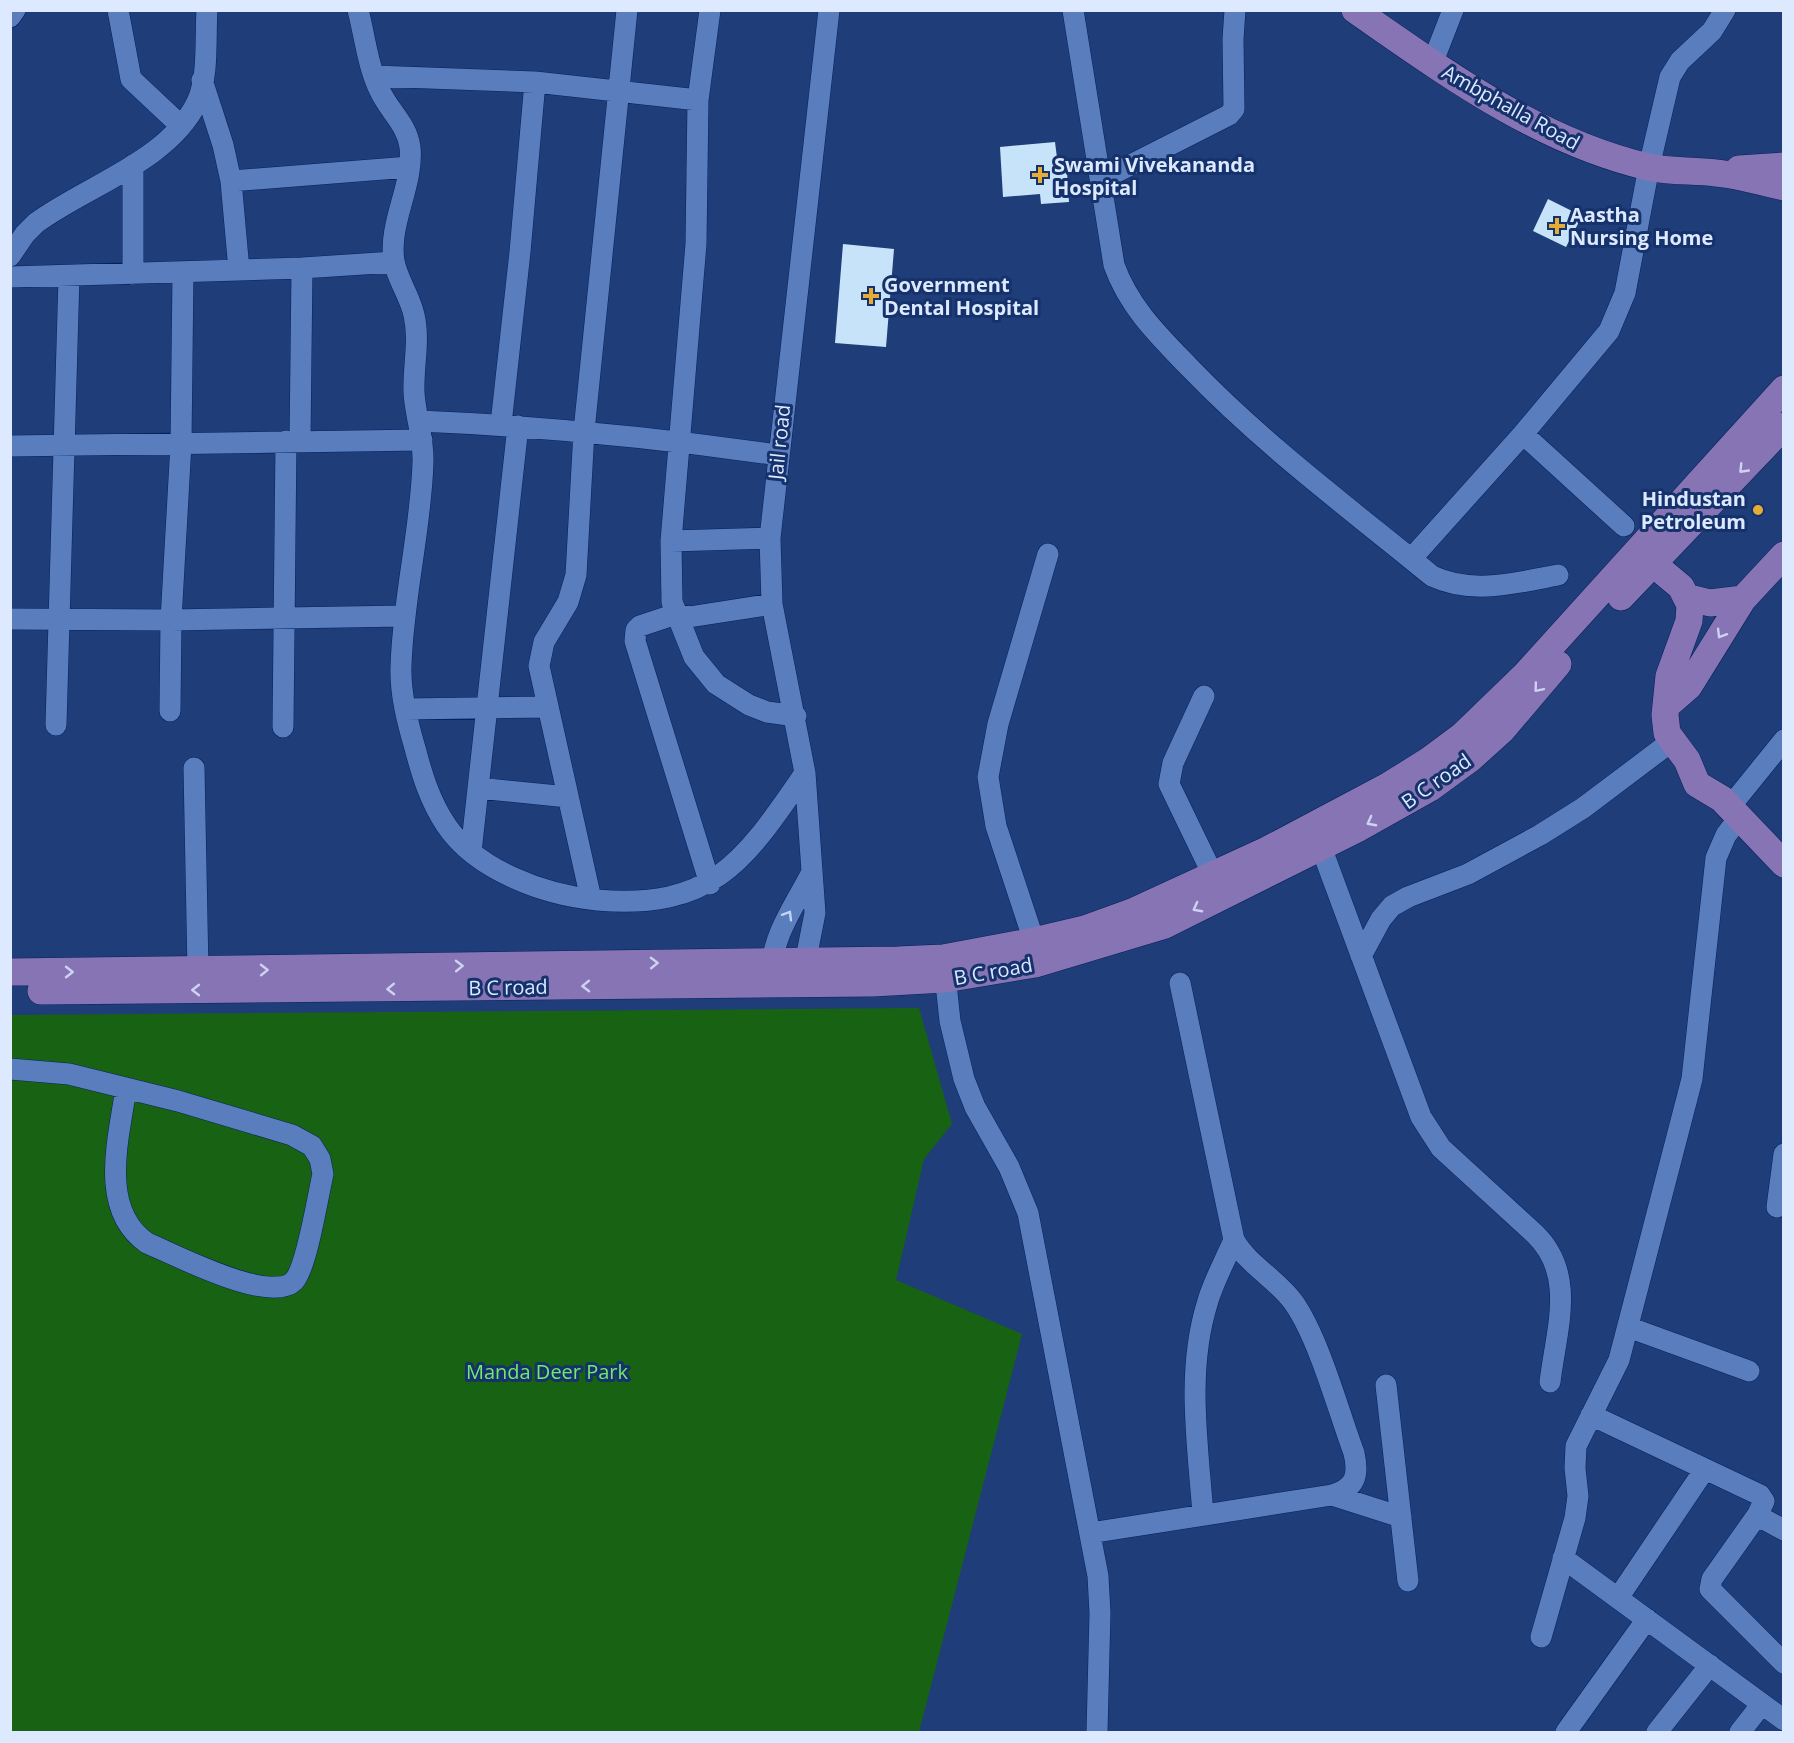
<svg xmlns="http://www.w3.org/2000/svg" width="1794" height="1743" viewBox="0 0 1794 1743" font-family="'Open Sans',sans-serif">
	<rect width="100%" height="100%" fill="#1f3d79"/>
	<path fill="#186313" d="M919,1008L952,1124L924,1159L896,1280L1022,1334L919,1732H11L10,1015Z"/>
	<path fill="#c7e3fa" d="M1055,142L1057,158L1066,157L1069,202L1041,204L1040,194L1003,197L1000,147Z
		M1548,199L1582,216L1566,247L1533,231Z
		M843,244L894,249L886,347L835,343Z"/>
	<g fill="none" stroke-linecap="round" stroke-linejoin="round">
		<g stroke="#06225b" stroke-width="22">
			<path id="minor" d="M118,10L131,79L180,125
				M358,10C365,37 368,67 380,91C389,111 407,124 410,147C414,185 388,223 394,261C397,279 410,296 414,315C420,341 413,366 414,392C415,415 424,438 423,462C421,530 403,597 401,666C400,693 407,721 415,748C422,775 430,801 446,825C476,870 544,895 597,900C714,910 745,860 805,773
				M1073,10L1114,265C1129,307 1158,335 1189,367C1264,445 1349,508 1432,576C1472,595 1516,583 1558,575
				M10,17L15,10
				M1432,64L1453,10
				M374,76L535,82L698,100L710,10
				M202,80L223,145L231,181L239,270
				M698,100L696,244L671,541L672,602L694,657L716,684L749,705L767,712L796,716
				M133,165V274
				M1101,180L1229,115L1234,109L1233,39L1235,10
				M231,181L409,167
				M10,256L25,234L36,223C86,186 169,161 197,102C209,76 205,39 207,10
				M10,277L302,268L394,262
				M419,421C539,426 659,438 778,455
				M501,424L520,252L535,82
				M1523,434L1624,526
				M300,441L302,268
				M10,446L422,440
				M671,541L770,538
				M1411,559L1523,434L1609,331L1625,293L1649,167L1670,77L1680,61L1712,31L1725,10
				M10,619L171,620L405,616
				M1204,696L1173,763L1169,784L1213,875
				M405,709L547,707
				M170,711L171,620L181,444L183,272
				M56,725L69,277
				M283,727L286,441
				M194,768L198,971
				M478,788L568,797
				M1729,808L1784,740
				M1321,847L1421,1117L1441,1148L1535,1234C1577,1275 1556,1330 1550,1382
				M471,852L518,426
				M710,884L635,641L636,630L640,626L676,614L689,617L772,604
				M591,899L539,666L544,642L568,602L576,575L584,431L627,10
				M1034,941L996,826L988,777L998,724L1048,554
				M1361,956L1381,919L1392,906L1408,897L1468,874L1540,835L1583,808L1672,741
				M944,965L950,1021L964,1079L975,1107L1009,1167L1028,1213L1098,1576L1100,1613L1097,1732
				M803,974L815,913L805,773L772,604L770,538L829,10
				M771,975C772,935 794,907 812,872
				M10,1069L69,1074L178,1101L292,1135L312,1146L320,1159L323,1174C318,1195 307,1267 294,1281C270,1305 174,1254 147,1243C98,1209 119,1138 126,1088
				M1777,1207L1784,1154
				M1628,1327L1749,1371
				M1386,1385L1408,1581
				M1591,1415L1760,1495L1764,1501L1758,1514L1760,1517L1784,1530
				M1332,1495L1401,1517
				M1758,1514L1712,1579L1710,1589L1784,1663
				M1203,1515C1198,1445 1186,1373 1207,1304C1213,1282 1225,1261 1234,1240
				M1090,1533L1332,1495C1356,1488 1359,1475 1354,1453C1338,1410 1319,1339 1294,1303C1277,1279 1248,1265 1234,1240L1180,983
				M1563,1558L1784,1720
				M1618,1598L1705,1469
				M1541,1637L1575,1518L1578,1496L1575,1468L1576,1446L1619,1360L1692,1079L1716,858L1726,835L1739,818
				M1566,1732L1647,1619
				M1657,1732L1710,1665
				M1740,1732L1762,1704"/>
		</g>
		<g stroke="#06225b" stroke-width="28">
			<path id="major" d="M1355,10C1446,73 1538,141 1648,167C1670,172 1693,170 1716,173C1739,175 1761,182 1784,187
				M1739,169L1784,166
				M1639,552L1681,587L1690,605L1689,621L1669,676L1665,715L1667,733L1687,760L1697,784L1722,799L1784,864
				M1621,597L1784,426
				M1686,597L1710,603L1743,599
				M1666,706L1689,686L1743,599L1784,555
				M10,972L898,960L943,958L1034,941L1085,929L1132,912L1267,850L1388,786L1428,761L1463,735L1524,676L1784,389
				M41,991L873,983L945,979L1035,964L1165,925L1357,829L1430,788L1471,758L1502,730L1558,664"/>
		</g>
		<use href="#minor" stroke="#5a7dbe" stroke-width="21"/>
		<use href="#major" stroke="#8774b4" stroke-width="27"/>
	</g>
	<defs><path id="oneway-chevron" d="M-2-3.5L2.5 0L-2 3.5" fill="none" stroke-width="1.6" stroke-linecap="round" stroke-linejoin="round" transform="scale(1.5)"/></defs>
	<g stroke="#ccd2f0">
		<use href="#oneway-chevron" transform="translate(1743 469) rotate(134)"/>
		<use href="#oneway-chevron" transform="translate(1721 634) rotate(121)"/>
		<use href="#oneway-chevron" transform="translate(1538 688) rotate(130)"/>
		<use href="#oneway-chevron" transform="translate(1371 822) rotate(152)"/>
		<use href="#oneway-chevron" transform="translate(1197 908) rotate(152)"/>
		<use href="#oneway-chevron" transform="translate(654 963) rotate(-1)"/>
		<use href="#oneway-chevron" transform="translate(459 966) rotate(-1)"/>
		<use href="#oneway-chevron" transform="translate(264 970) rotate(-1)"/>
		<use href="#oneway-chevron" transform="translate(69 972)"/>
		<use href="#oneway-chevron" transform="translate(586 986) rotate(179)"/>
		<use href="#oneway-chevron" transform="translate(391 989) rotate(179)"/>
		<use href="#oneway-chevron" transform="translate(196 990) rotate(180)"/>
	</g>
	<use stroke="#c3d3f2" href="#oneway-chevron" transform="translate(788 915) rotate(-59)"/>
	<g fill="#e5ad35" stroke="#15326c" stroke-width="2">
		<path d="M1037 166h6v6h6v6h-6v6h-6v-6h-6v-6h6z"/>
		<path d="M1554 217h6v6h6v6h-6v6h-6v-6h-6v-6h6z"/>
		<path d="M868 287h6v6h6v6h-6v6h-6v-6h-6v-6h6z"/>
		<circle cx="1758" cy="510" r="6"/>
	</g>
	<g text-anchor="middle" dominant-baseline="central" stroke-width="6" stroke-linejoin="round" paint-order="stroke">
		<g font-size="20" fill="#dde9ff" stroke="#15326c">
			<text transform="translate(1511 107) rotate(29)">Ambphalla Road</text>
			<text transform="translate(779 442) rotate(-84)">Jail road</text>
			<text transform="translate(1436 781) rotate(-35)">B C road</text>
			<text transform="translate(993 971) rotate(-10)">B C road</text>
			<text transform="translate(508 987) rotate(-1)">B C road</text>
		</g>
		<g font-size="20" font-weight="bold" fill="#dde9ff" stroke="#15326c" text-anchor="start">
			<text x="1054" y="164">Swami Vivekananda<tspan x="1054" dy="23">Hospital</tspan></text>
			<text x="1570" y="214">Aastha<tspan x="1570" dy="23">Nursing Home</tspan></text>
			<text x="884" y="284">Government<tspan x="884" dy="23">Dental Hospital</tspan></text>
			<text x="1746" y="498" text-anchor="end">Hindustan<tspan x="1746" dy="23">Petroleum</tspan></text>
		</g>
		<g font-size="20" fill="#73e969" stroke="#15326c">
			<text x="547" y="1371">Manda Deer Park</text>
		</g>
	</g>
	<rect width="1794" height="1743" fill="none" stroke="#dde9ff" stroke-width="24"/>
</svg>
